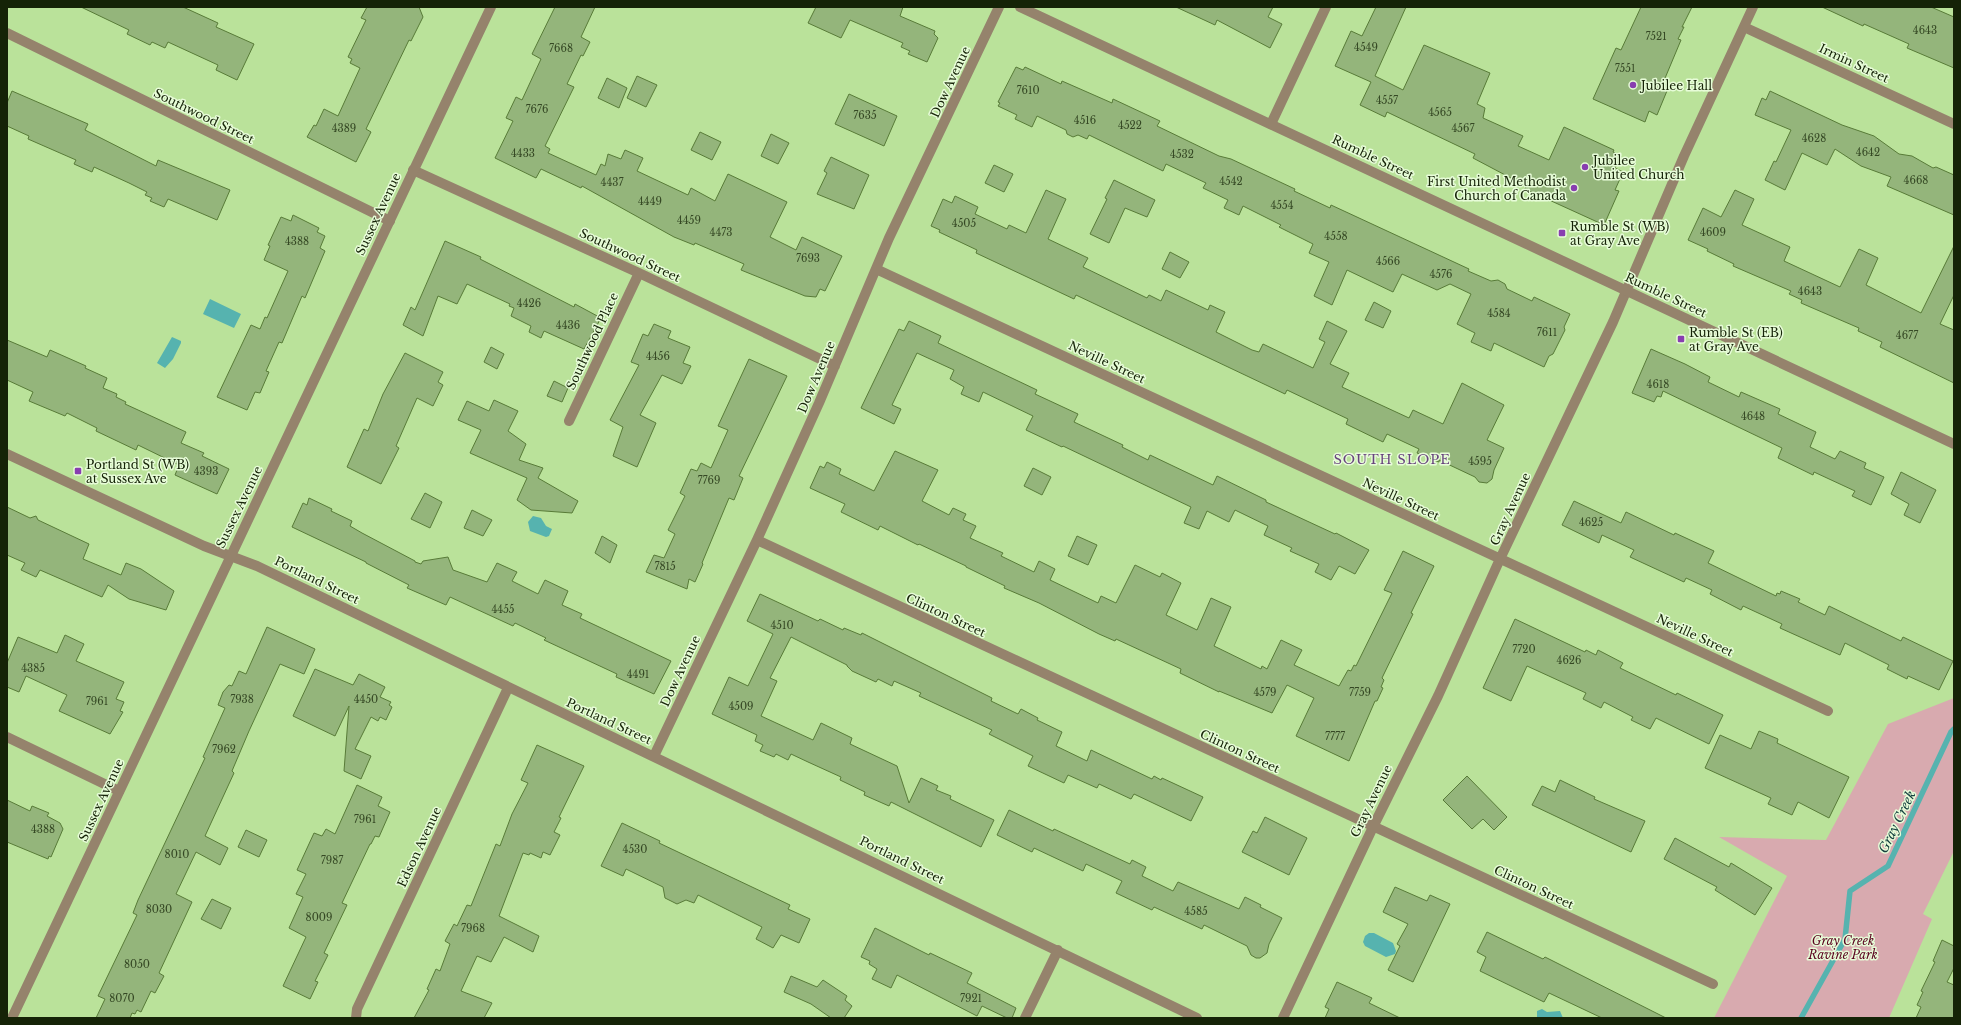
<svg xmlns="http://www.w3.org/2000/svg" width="1961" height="1025" viewBox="0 0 1961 1025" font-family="'Libre Baskerville',serif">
	<rect width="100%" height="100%" fill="#bae29a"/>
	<path fill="#d8aaaf" d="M1954,698V851L1923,914L1932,919L1889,1018H1714L1787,876L1719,837L1826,840L1888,724Z"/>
	<path fill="#56b3af" d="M210,299L241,314L234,328L203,314Z
		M172,337L181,341V343L173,359L165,368L157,363Z
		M533,516L541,518L546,526L552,529L549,536L546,537L530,531L528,522Z
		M1369,933H1374L1393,943L1396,951L1395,954L1386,957L1365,946L1363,942L1365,936Z
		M1542,1009L1547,1012L1560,1011L1563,1018H1537V1011Z"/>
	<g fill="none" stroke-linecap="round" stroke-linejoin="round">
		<path stroke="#56b3af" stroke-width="5.5" d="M1801,1018L1845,939L1850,891L1888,866L1951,732L1954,729"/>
	</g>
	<path fill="#94b57b" stroke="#587b38" d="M81,7H183L218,23L216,27L254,44L237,80L216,70L218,65L168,42L165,48L152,42L150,45L127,34L129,30Z
		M367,7H419L423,17L411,41L409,40L366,129L371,132L356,162L307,137L314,125L316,126L324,109L338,116L360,68L350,63L352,59L348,57L366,20L361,18Z
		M555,7H595L581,37L590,42L583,56L581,55L567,84L574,87L545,146L550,149L548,153L596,175L601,164L605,166L608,154L621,159L625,150L643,158L637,171L688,195L691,188L715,201L728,174L787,202L770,237L796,250L802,237L842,256L825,291L820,289L816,297L805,296L741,270L744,264L695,243L694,245L674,237L582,186L581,188L541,169L536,178L495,158L513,121L506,118L516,97L522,100L541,59L532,54Z
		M816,7H903L900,16L935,31L934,34L938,38L927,62L908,54L910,51L901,47L903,43L850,20L841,38L808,23Z
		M1176,7H1273L1268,17L1282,24L1270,48L1217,20L1215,25Z
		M1376,7H1406L1375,76L1403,90L1424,45L1490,73L1477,104L1485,108L1483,118L1523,136L1518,146L1549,160L1564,127L1614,150L1613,152L1621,156L1615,168L1623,172L1615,190L1619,191L1604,225L1525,189L1526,186L1473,158L1475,154L1387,112L1385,117L1360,105L1371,82L1335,66L1351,31L1362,36Z
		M1641,7H1692L1682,27H1684L1678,39L1681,40L1663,83L1669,86L1657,115L1649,111L1645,122L1593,99L1616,48L1621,50Z
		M1822,7H1931L1954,17V68L1907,48L1909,44L1864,24L1863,26Z
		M1016,67L1023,70L1025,67L1061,84L1062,81L1112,103L1113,99L1160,121L1157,126L1219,156L1231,159L1280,182L1295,189L1294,191L1330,208L1331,205L1469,269L1468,271L1491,281L1498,280L1505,284L1507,289L1532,301L1534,297L1570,314L1564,327L1565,330L1553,354L1549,356L1544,367L1494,343L1491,351L1471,342L1475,333L1457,324L1471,294L1450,284L1437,290L1402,274L1393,292L1347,270L1332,305L1314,296L1329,262L1309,253L1313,244L1279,227L1281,225L1243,206L1239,215L1224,208L1228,200L1203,188L1206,183L1166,164L1163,171L1089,135L1087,139L1078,135L1073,137L1067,134L1066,130L1037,116L1032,127L1015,119L1017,115L998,106L1000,103L998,102Z
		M637,76L657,85L646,107L627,98Z
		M607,78L627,88L619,108L598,98Z
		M12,91L88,124L85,130L156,166L158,160L230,190L217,220L168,199L164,207L150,201L152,198L145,195L147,192L129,183L94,167L92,172L74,164L76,160L28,139L29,136L7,126V103Z
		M1770,91L1842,125L1874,136L1899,154L1912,156L1933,168L1936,167L1954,175V215L1887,186L1891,177L1861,166L1835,149L1827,165L1802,153L1785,190L1765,180L1774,161L1776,162L1791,130L1755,115L1762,98L1766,100Z
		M849,94L897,116L884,146L835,124Z
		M700,132L721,142L712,160L691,150Z
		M771,134L789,143L778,164L761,156Z
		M831,157L869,175L854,209L817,194L827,173L824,171Z
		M994,165L1013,174L1004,192L985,183Z
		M1114,180L1155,200L1147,217L1125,208L1109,243L1090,234L1107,199L1105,198Z
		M1046,190L1066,199L1048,239L1088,258L1083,267L1147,298L1149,295L1161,301L1166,290L1208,310L1210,305L1225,312L1216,332L1252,350L1259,352L1263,344L1313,368L1325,342L1319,339L1327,321L1347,331L1330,364L1349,373L1342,387L1409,418L1413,410L1443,424L1462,383L1504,405L1487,440L1504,448L1494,470L1492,479L1487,483L1479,482L1475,477L1439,460V462L1417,453L1419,449L1387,434L1383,442L1346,424L1348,419L1287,390L1285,394L1076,295L1074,299L976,253L977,250L939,232L940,230L931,226L943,199L952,203L955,196L978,207L975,214L1007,229L1009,225L1026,233Z
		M1735,190L1754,199L1742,225L1790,247L1784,261L1840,287L1859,249L1878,258L1866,285L1921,313L1954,246V295L1940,324L1954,330V383L1880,347L1882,342L1858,331L1859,328L1801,303L1802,300L1789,294L1791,291L1733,266L1734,264L1707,251L1708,249L1688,240L1703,208L1721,217Z
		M293,215L319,228L317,232L325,236L320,248L325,251L305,298L302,296L282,343L279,342L266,371L269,372L260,393L255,392L247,410L217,397L251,325L260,329L265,317L267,318L288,271L264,260L270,246L268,245L281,217L291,221Z
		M445,241L481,257L480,259L574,307L575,304L601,318L584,349L544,331L541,338L529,332L531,326L511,316L514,308L509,306L510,304L467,284L457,304L438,296L423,336L403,325L411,307L415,310Z
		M1170,252L1189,262L1180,278L1162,269Z
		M1374,302L1391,311L1383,328L1365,320Z
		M909,321L941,336L938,343L1037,390L1035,394L1078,414L1074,422L1123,445L1122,447L1148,460L1150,455L1213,485L1217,476L1266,500V502L1335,534L1336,533L1369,550L1355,574L1339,566L1331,580L1315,572L1319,564L1290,551L1292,548L1264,535L1268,526L1235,510L1229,522L1207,511L1199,529L1184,523L1191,507L1063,446L1062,447L1026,430L1033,416L983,392L979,402L961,394L964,387L950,379L954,370L917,353L892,405L901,409L894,424L861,408L899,329L904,331Z
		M654,324L671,331L668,338L690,347L683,363L691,366L682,384L662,375L640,415L656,423L637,467L613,456L623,427L610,420L639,365L631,362L643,334L648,336Z
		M7,340L47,357L50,350L86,366L85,368L107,378L103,388L117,394L116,397L126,402L125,404L186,432L181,443L204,453L202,456L229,469L217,494L175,475L179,465L138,445L136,450L96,431L97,428L67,413L65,416L29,401L33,392L7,380Z
		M491,347L504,354L497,369L484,362Z
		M1651,349L1685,364L1710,377L1708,382L1739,397L1741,392L1780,409L1778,414L1816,432L1810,447L1835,459L1840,451L1866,463L1864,468L1884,477L1871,505L1852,496L1855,491L1814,472L1813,475L1778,458L1782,448L1663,391L1661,397L1657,396L1654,402L1632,393Z
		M405,353L443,372L438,382L443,385L433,406L417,398L396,446L399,448L381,484L347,467L364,429L368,431L383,394Z
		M749,359L787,376L739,476L743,478L734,500L729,498L702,563L703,564L695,582L689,579L687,589L646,572L654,555L664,558L675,534L668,530L685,496L680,493L691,469L697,471L701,463L711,468L728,430L718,426Z
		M554,381L568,388L562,402L547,396Z
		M494,400L518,411L508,431L526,444L519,460L543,468L538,478L578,501L572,513L531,510L517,500L527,478L470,453L481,430L458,420L467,401L489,411Z
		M895,451L938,470L922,501L949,515L953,508L966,514L963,520L976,526L970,538L1003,553L1001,556L1034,572L1039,561L1055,569L1050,580L1098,603L1101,596L1116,603L1135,565L1160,577L1162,573L1181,583L1166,615L1197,630L1211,598L1231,607L1214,646L1261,669L1262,666L1267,669L1281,640L1302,650L1294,665L1339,686L1348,670L1351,671L1354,665L1356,666L1392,593L1384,590L1403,551L1434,566L1411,613L1413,614L1382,678L1384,680L1381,687L1383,688L1377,701H1375L1349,761L1296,736L1314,698L1287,685L1272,713L1219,691V692L1180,673L1181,669L1116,639L1115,641L1099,634L1039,603L1004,588L1005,586L966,567V566L919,544L918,545L880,526L878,530L841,512L845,504L810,488L820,466L824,468L827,462L841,469L839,474L874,491Z
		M1033,468L1051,477L1042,495L1024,486Z
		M1901,472L1936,490L1920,523L1904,515L1909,504L1891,494Z
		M425,493L442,502L430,528L411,519Z
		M309,498L332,509L331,511L352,521L350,526L362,533L415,561V562L421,564L423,561L448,557L453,570L487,582L497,563L517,572L512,581L538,594L545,580L568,591L562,605L582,614L580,618L671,661L654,694L616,677L617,674L544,640L546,638L515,623L513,626L450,597L446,605L407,588L409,585L366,563V562L292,527L303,503L307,505Z
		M1574,501L1621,523L1626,512L1674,535L1675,533L1714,551L1708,563L1776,596L1777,593L1780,594L1781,591L1800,599L1798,602L1825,615L1829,606L1901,641L1903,637L1953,661L1939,690L1908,676L1907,679L1887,669L1889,665L1845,643L1840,655L1780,628L1782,624L1743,606L1741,610L1710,594L1712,590L1686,578L1684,582L1630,557L1634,550L1602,535L1599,543L1562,525Z
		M7,507L30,518L36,516L38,520L89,544L83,559L121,575L126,563L141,569L174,591L166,610L129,599L108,585L102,597L40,570L36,577L21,570L25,563L7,555Z
		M472,510L492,520L483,536L464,528Z
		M602,536L617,545L610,563L595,553Z
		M1077,536L1097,545L1088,565L1068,556Z
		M760,594L818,621L820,619L843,630L844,628L861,635L862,633L992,698L991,701L1018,714L1021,709L1038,718L1037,720L1062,732L1056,746L1087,761L1091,750L1152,779L1154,776L1161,780L1162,778L1203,797L1191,821L1134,794L1131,799L1099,784L1097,788L1068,775L1064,783L1028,766L1033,756L989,734L992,730L919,696L921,693L894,681L892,686L878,679L876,682L852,671L847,666V665L791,637L770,678L777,681L761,716L813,740L821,723L852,738L850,744L897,766L909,803L921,778L938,786L936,790L951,796L950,799L994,820L981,847L891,802L889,806L864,795L865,792L840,780L841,777L808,762L791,754L788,760L776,754L774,757L760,751L763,745L755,741L757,735L712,714L729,677L748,686L773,634L747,621Z
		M1515,619L1585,652L1586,650L1596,655L1598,650L1623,663L1620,668L1676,695L1677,693L1723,715L1709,744L1656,718L1650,729L1631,720L1633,717L1604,702L1601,708L1583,699L1586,693L1527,666L1511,701L1483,688Z
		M267,627L315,649L304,674L280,664L249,731L232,771L234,773L205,836L228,848L220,865L196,852L176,894L192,902L159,973L164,976L155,993L151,991L141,1012L137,1010L135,1014L132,1013L130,1018H96L105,999L98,996L137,915L133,913L138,900L205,758L203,757L225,708L218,705L223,692L229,685L232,686L239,671L246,674Z
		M65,635L84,644L76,661L124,682L116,699L124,702L120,711L123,712L110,734L59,711L67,695L26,676L19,692L7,687V663L18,637L57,653Z
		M315,669L353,685L359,674L385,687L380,697L391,702L389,705L392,707L386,720L380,717L378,721L371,717L355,749L371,756L361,779L344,771L349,706L335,736L293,716Z
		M1759,731L1778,739L1777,743L1849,777L1829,818L1798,802L1792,815L1768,804L1771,798L1705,768L1720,735L1751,749Z
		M537,745L584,766L559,817L561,818L554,832L560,835L550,855L543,852L541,858L530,853L529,855L523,853L499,916L539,936L533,952L504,937L491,962L477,956L461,991L492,1003L484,1018H414L429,990L427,989L436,969L440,971L450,944L445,941L454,924L457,926L467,905L471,906L496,844L500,846L512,814L528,783L521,780Z
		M1467,776L1507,817L1494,830L1483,819L1472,829L1443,800Z
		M1560,780L1595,797L1594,799L1645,821L1631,852L1532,805L1542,786L1555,792Z
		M357,785L382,797L378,806L390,812L379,837L375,836L371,844H370L342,903L347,905L324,953L328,955L315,981L318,982L310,999L283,986L306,937L289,928L303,897L296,894L306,874L297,870L314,833L322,836L326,829L335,834Z
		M7,800L30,811L32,806L49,813L47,816L60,823L63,829L51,857L49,856L48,859L7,842Z
		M1009,810L1053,831L1054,829L1130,864L1132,860L1146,867L1142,876L1173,891L1178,882L1239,909L1245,897L1261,905L1260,907L1282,918L1269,944L1267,953L1260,958H1256L1251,955L1247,946L1204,925L1202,929L1154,907L1152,910L1116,893L1122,881L1086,864L1083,871L1034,848L1032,852L997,835Z
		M1265,817L1307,838L1289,875L1242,852L1253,831L1257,833Z
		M622,823L660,841L659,843L790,905L788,909L810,919L799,943L781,935L773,948L756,939L762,927L698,895L694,903L686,900L677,904L665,898L663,887L626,869L623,876L601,866Z
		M246,830L267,840L259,857L238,847Z
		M1675,838L1729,867L1731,863L1772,888L1755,915L1715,890L1717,887L1664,859Z
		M1395,887L1427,901L1430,895L1450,904L1413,982L1388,970L1400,946L1397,944L1408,924L1383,912Z
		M212,899L231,908L221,929L201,919Z
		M875,928L929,955L930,953L972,973L967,983L1016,1008L1012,1018H1007L982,1006L977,1016L897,975L891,988L872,979L877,969L869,964L870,961L861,957Z
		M1487,932L1543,959L1545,957L1666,1018H1602L1549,993L1544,1002L1480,971L1486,957L1477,952Z
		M1942,940L1954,946V968L1947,982L1954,985V1018H1916L1921,1007L1917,1005L1923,992L1921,991L1935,962L1933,961Z
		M791,976L817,987L823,980L847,996L845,1000L852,1006L844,1018H831L811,1004L784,992Z
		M1337,982L1372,998L1369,1003L1400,1018H1325L1329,1009L1325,1007Z"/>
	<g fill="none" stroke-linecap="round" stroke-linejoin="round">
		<path stroke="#95836c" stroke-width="10" d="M1744,27L1954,124
			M7,33L390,221
			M1271,124L1326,7
			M413,170L639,273L835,366
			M876,269L1828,711
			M569,421L639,273
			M7,454L204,546L257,566L1197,1018
			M757,540L1713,984
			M7,737L119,791
			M654,756L757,540L819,403L889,238L999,7
			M356,1018L357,1009L508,688
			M1025,1018L1058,950
			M1283,1018L1373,827L1438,696L1500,559L1613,322L1684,156L1753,7"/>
		<path stroke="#95836c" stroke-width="10" d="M1020,7L1954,444
			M12,1018L491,7"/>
	</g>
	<g fill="#883eb0" stroke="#e7fcd8" stroke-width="1.5">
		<circle cx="1633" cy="85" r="4"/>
		<circle cx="1585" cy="167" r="4"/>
		<circle cx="1574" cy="188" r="4"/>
		<rect x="1558" y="229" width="8" height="8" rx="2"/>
		<rect x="1677" y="335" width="8" height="8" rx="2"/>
		<rect x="74" y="467" width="8" height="8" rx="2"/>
	</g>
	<g text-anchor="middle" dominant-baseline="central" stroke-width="3" stroke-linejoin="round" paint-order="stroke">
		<g font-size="10" fill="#354824">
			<text x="1925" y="30">4643</text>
			<text x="1656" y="36">7521</text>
			<text x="1366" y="47">4549</text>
			<text x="561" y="48">7668</text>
			<text x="1625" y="68">7551</text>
			<text x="1028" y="90">7610</text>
			<text x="1387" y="100">4557</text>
			<text x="537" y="109">7676</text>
			<text x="1440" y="112">4565</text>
			<text x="865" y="115">7635</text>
			<text x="1085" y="120">4516</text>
			<text x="1130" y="125">4522</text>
			<text x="344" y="128">4389</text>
			<text x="1463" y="128">4567</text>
			<text x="1814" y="138">4628</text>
			<text x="1868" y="152">4642</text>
			<text x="523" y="153">4433</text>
			<text x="1182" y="154">4532</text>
			<text x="1916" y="180">4668</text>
			<text x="1231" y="181">4542</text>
			<text x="612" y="182">4437</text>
			<text x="650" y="201">4449</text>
			<text x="1282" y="205">4554</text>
			<text x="689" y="220">4459</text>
			<text x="964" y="223">4505</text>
			<text x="721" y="232">4473</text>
			<text x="1713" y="232">4609</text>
			<text x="1336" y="236">4558</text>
			<text x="297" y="241">4388</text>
			<text x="808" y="258">7693</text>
			<text x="1388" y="261">4566</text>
			<text x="1441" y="274">4576</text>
			<text x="1810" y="291">4643</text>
			<text x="529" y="303">4426</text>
			<text x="1499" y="313">4584</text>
			<text x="568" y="325">4436</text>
			<text x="1547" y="332">7611</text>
			<text x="1907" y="335">4677</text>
			<text x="658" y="356">4456</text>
			<text x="1658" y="384">4618</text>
			<text x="1753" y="416">4648</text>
			<text x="1480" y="461">4595</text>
			<text x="206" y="471">4393</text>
			<text x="709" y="480">7769</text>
			<text x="1591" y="522">4625</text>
			<text x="665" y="566">7815</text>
			<text x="503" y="609">4455</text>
			<text x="782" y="625">4510</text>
			<text x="1524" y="649">7720</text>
			<text x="1569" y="660">4626</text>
			<text x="33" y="668">4385</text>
			<text x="638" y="674">4491</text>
			<text x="1265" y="692">4579</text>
			<text x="1360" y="692">7759</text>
			<text x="242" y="699">7938</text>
			<text x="366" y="699">4450</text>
			<text x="97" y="701">7961</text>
			<text x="741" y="706">4509</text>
			<text x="1335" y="736">7777</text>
			<text x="224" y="749">7962</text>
			<text x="365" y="819">7961</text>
			<text x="43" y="829">4388</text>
			<text x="635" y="849">4530</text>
			<text x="177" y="854">8010</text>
			<text x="332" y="860">7987</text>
			<text x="159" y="909">8030</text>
			<text x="1196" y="911">4585</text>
			<text x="319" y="917">8009</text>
			<text x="473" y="928">7968</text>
			<text x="137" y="964">8050</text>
			<text x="122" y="998">8070</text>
			<text x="971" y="998">7921</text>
		</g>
		<g font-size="12" fill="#152307" stroke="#e7fcd8">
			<text transform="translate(1854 63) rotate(25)">Irmin Street</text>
			<text transform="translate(950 82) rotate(-65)">Dow Avenue</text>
			<text transform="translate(204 116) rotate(26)">Southwood Street</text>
			<text transform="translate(1373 157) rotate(25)">Rumble Street</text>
			<text transform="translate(378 214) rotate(-65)">Sussex Avenue</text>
			<text transform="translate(630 255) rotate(25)">Southwood Street</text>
			<text transform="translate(1666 295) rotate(25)">Rumble Street</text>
			<text transform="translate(592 341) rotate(-65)">Southwood Place</text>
			<text transform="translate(1107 362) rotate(25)">Neville Street</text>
			<text transform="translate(816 377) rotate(-67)">Dow Avenue</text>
			<text transform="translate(1401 499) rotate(25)">Neville Street</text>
			<text transform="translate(239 507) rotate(-64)">Sussex Avenue</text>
			<text transform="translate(1510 509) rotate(-65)">Gray Avenue</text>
			<text transform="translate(317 580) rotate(26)">Portland Street</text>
			<text transform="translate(946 615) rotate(25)">Clinton Street</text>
			<text transform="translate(1695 635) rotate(25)">Neville Street</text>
			<text transform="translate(680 671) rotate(-65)">Dow Avenue</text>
			<text transform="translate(609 721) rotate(25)">Portland Street</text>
			<text transform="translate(1240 751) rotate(25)">Clinton Street</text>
			<text transform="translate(101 800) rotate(-65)">Sussex Avenue</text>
			<text transform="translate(1371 801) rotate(-64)">Gray Avenue</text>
			<text transform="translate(419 847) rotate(-65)">Edson Avenue</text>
			<text transform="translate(902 860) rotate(26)">Portland Street</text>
			<text transform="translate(1534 887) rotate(25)">Clinton Street</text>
		</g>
		<g font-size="12" fill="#152307" stroke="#e7fcd8" text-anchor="start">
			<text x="1641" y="85">Jubilee Hall</text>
			<text x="1593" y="160">Jubilee<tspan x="1593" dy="14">United Church</tspan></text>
			<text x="1566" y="181" text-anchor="end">First United Methodist<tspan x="1566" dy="14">Church of Canada</tspan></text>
			<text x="1570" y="226">Rumble St (WB)<tspan x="1570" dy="14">at Gray Ave</tspan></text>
			<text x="1689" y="332">Rumble St (EB)<tspan x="1689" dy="14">at Gray Ave</tspan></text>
			<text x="86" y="464">Portland St (WB)<tspan x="86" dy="14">at Sussex Ave</tspan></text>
		</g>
		<g font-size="12" font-style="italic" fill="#5a011e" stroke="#e7fcd8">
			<text x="1843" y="940">Gray Creek<tspan x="1843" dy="14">Ravine Park</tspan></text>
		</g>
		<g font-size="13" letter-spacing="1" fill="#67437d" stroke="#e7fcd8">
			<text x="1392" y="459">SOUTH SLOPE</text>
		</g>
		<g font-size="13" font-style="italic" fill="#164140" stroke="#e7fcd8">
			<text transform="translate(1897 822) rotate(-64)">Gray Creek</text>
		</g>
	</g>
	<rect width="1961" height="1025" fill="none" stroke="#152307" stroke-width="16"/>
</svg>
